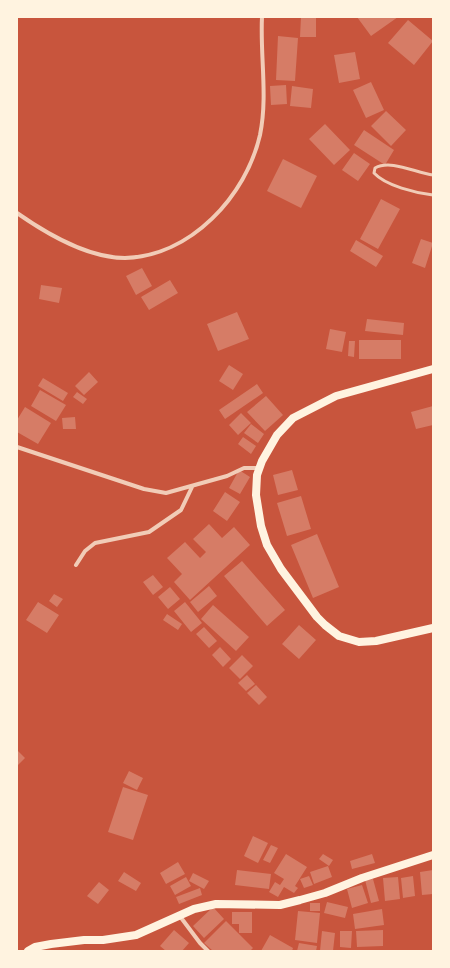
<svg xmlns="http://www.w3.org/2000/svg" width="450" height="968" viewBox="0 0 450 968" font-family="'Source Sans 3',sans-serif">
	<rect width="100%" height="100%" fill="#c8553d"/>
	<path fill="#d67c66" d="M301,17H316V37H300Z
		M357,17H398L371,36Z
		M408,20L433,41L414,65L388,43Z
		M278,36L298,38L295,81L276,80Z
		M355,52L360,79L339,83L334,55Z
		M371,82L384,110L366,118L353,90Z
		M286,85L287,104L271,105L270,86Z
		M292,86L313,89L311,108L290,106Z
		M386,111L406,130L391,146L371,126Z
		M325,124L350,150L334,165L309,139Z
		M364,130L394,150L385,165L354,145Z
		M354,153L370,164L358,181L342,170Z
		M283,159L317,176L301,208L267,191Z
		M381,199L400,209L378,249L360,239Z
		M421,239L433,243L425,268L412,263Z
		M356,240L383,256L376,267L350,251Z
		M142,268L152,286L136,295L126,276Z
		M170,280L178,293L149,310L141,297Z
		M41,285L62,288L59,303L39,299Z
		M237,312L249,339L218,351L207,324Z
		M367,319L404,323L403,335L365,331Z
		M330,329L346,332L342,352L326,349Z
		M359,340H401V359H359Z
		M349,341H355L354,357L348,356Z
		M229,365L243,374L233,390L219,381Z
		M89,372L98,382L84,395L75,386Z
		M43,378L68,393L63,401L38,386Z
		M257,384L263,393L225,419L219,410Z
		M40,390L66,405L56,421L31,406Z
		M77,392L87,399L83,404L73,397Z
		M266,396L283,415L265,431L247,412Z
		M433,406V425L416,429L411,412Z
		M25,407L51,423L38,444L17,432V420Z
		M241,413L251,423L238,435L229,425Z
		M75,417L76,429H63L62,418Z
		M251,424L264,434L258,443L244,433Z
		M243,437L256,446L251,454L238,444Z
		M239,470L250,477L240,494L229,488Z
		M292,470L298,490L278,495L273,475Z
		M225,492L240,502L227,521L213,511Z
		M301,496L311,529L287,536L277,503Z
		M209,524L222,538L234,527L250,545L190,600L174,582L182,574L167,558L185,542L200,558L206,552L193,539Z
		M317,534L339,587L313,598L291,545Z
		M242,561L285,610L267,626L224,576Z
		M153,575L163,587L153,595L143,582Z
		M209,586L217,596L198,612L190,602Z
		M170,587L180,599L168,609L158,597Z
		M54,594L63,599L57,607L49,601Z
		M38,602L59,615L47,633L26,620Z
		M185,602L202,623L191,632L174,611Z
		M213,605L249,637L236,651L201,619Z
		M167,614L182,624L178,630L163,620Z
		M299,625L316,640L299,659L282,644Z
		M204,627L217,641L209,648L196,634Z
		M220,647L231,659L223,667L212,655Z
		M242,655L253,666L240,679L229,668Z
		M247,675L255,684L246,691L238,683Z
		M256,685L267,697L259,705L247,693Z
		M17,750L25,758L17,766Z
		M129,771L143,778L137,790L123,783Z
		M123,787L148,795L133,840L108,832Z
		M253,836L268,843L258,863L244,856Z
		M271,845L278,848L270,863L263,860Z
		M286,854L307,867L295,886L298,888L294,893L284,887L278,897L269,892L275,882L280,885L284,879L274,873Z
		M323,854L333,860L329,866L319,859Z
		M372,854L375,863L352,869L350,861Z
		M178,862L185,874L166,884L160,873Z
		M328,866L332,877L314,884L310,872Z
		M237,870L271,874L269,889L235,885Z
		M433,870V894L422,895L420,872Z
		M124,872L141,883L136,891L118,881Z
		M193,873L209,881L204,889L189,881Z
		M309,876L313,885L304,888L300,879Z
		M413,876L415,896L403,898L401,878Z
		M186,877L191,886L175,895L170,886Z
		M398,877L400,899L385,901L383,878Z
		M373,879L379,901L371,903L365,880Z
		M99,882L109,890L98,904L87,896Z
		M362,885L368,903L352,908L347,889Z
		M200,888L202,895L179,904L176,897Z
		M327,902L348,907L345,918L324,913Z
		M310,903H320V911H310Z
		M213,907L224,919L204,938L193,926Z
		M382,909L384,925L355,929L353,914Z
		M298,911L320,913L317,943L295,940Z
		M232,912H252V933H239V924H232Z
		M226,921L253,948L250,951H213L204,943Z
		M174,930L189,943L182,951H166L160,946Z
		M383,930V946L357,947L356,931Z
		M322,931L335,933L333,951H320Z
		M340,931H352L351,948L340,947Z
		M270,935L293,948L292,951H261Z
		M299,943L317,946L316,951H297Z"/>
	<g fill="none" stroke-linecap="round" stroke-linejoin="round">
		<path stroke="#f1ccb7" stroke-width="3" d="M433,175C416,173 391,159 375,168L374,173C386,186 416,193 433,195"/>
		<path stroke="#f1ccb7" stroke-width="4" d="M17,213C47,234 87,258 125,258C191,256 246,196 260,135C268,96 260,56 262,17
			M17,447L144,489L166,493L227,476L244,468H259
			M76,565L85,551L95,543L149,532L181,510L192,487
			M179,915L200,943L208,951"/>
		<path stroke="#fff3e0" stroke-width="8" d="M433,369L336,396L293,418L277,435L262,461L257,475L256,495L261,526L267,545L281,569L317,617L325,625L339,636L359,642L376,641L433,628
			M28,951L35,947L51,944L84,940H103L136,935L194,909L216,904L280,905L300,900L325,893L362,878L433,855"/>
	</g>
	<rect width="450" height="968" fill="none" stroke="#fff3e0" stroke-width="36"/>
</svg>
